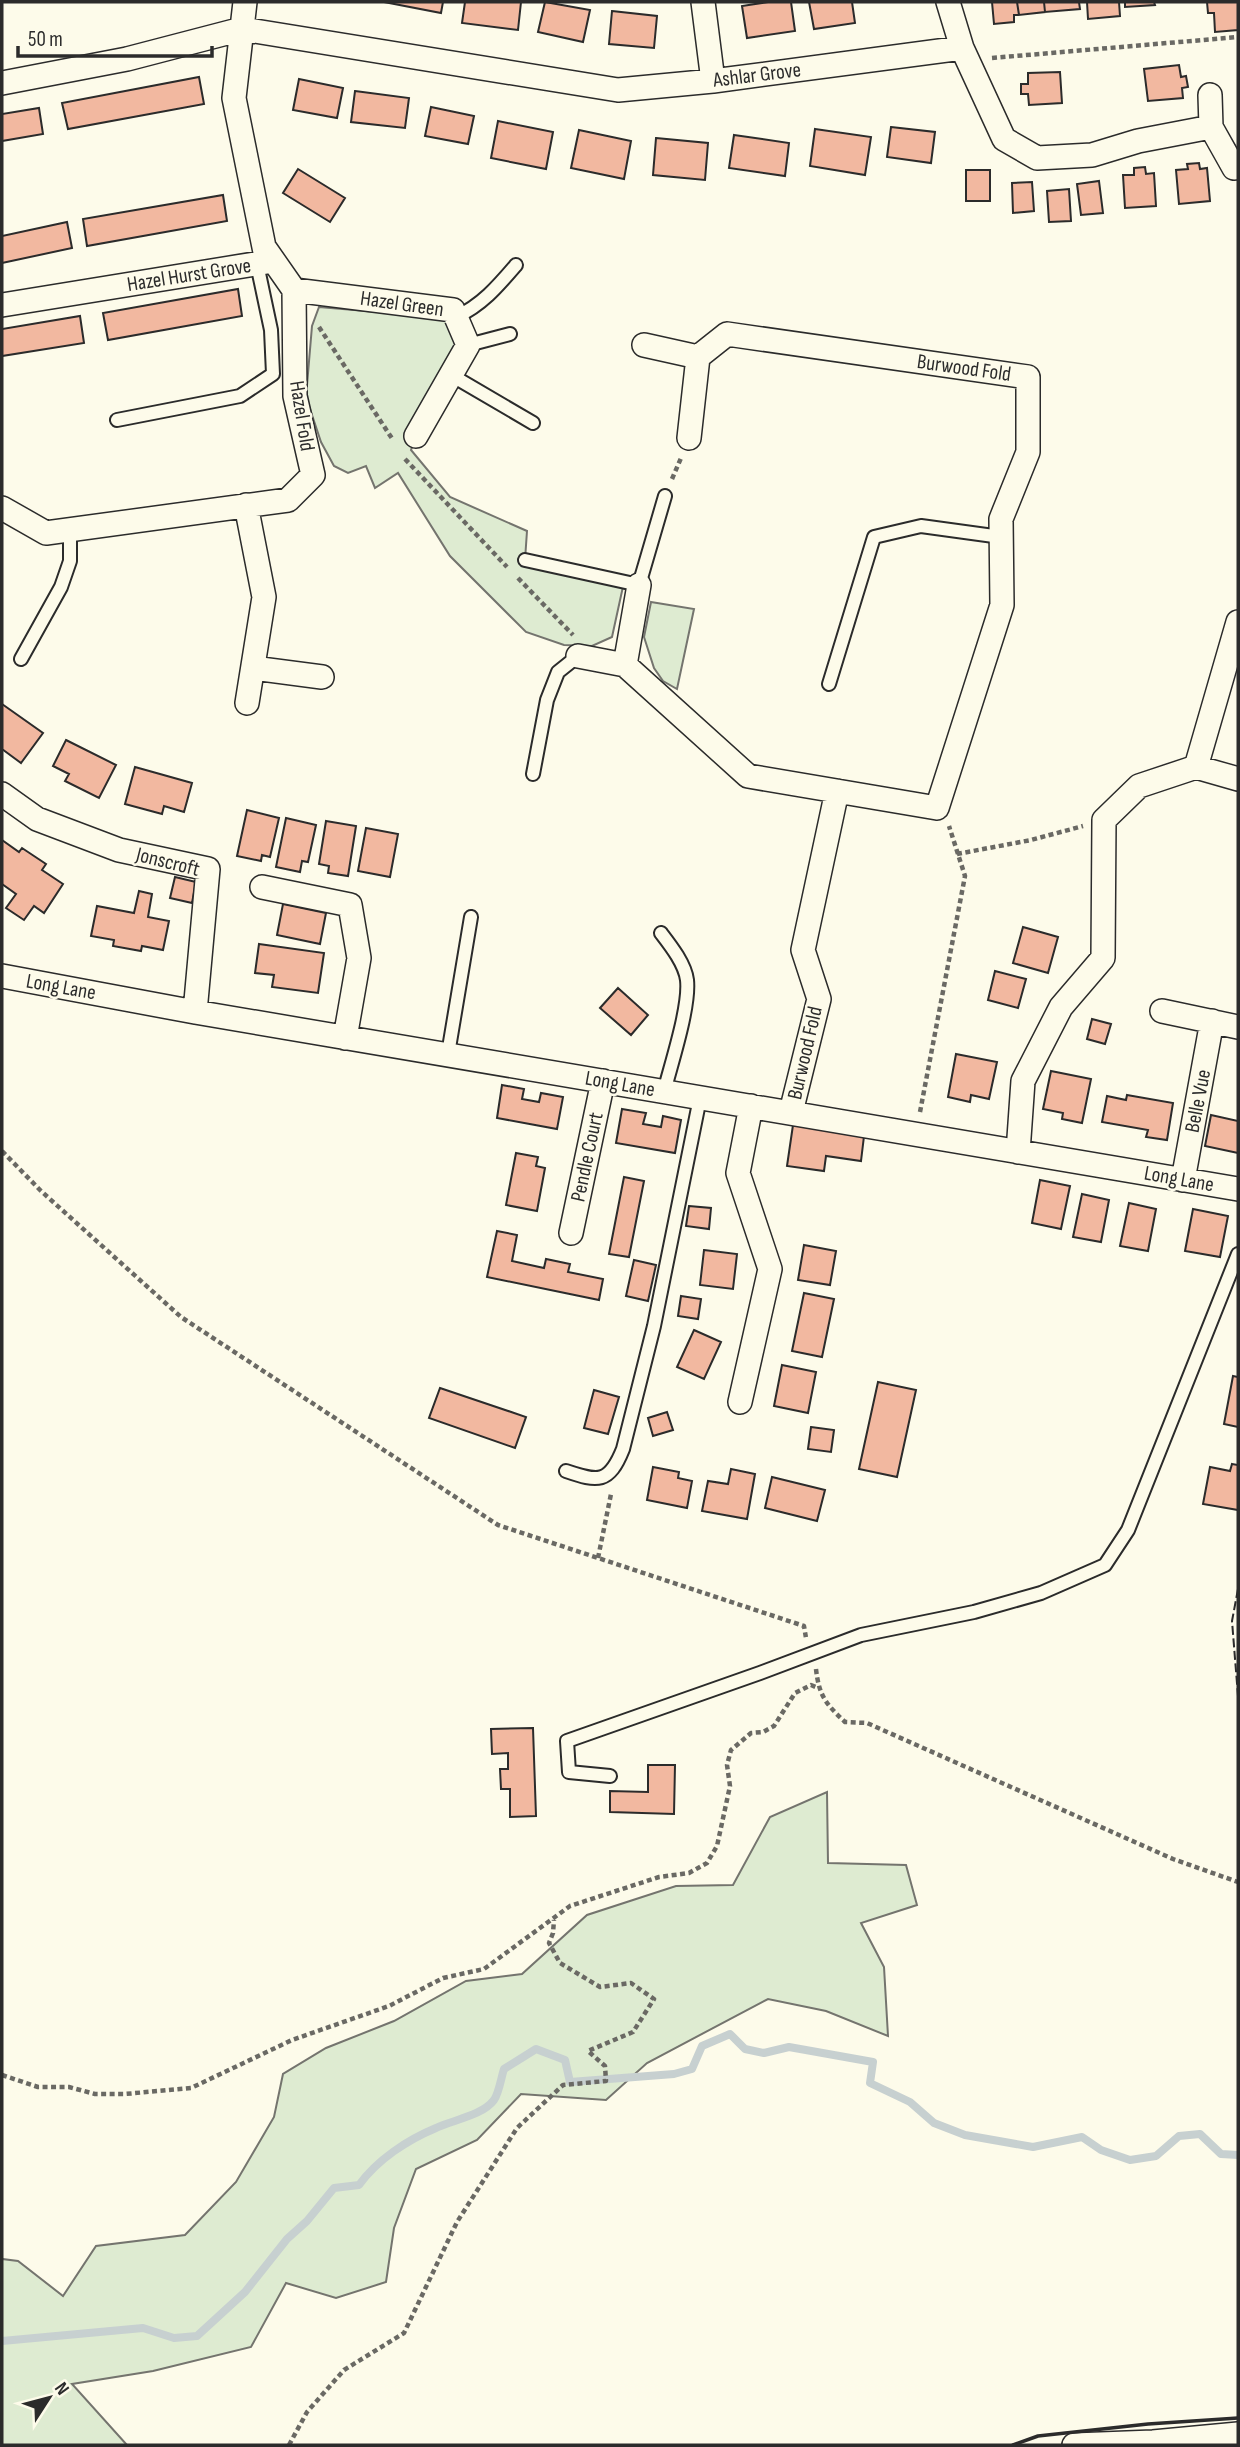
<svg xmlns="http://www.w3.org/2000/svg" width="1240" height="2447" viewBox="0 0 1240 2447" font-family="'Sofia Sans Condensed',sans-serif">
	<rect width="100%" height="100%" fill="#fdfbea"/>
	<path fill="#deebd1" stroke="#74746e" stroke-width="2" d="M319,307L448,318L459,360L416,436L411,450L450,497L527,531L525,560L624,582L612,637L592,646L564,645L526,632L450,556L398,473L375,488L366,466L348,473L334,466L321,442L306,397L312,326Z
		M651,602L694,609L677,689L663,681L654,668L644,637Z
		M827,1792L828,1863L906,1865L917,1905L861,1923L884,1967L888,2036L826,2011L768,1999L647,2063L606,2100L521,2094L477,2140L416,2169L394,2228L386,2282L336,2298L286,2283L251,2347L153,2371L72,2384L127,2445H2V2259L18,2261L63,2296L96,2246L185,2235L236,2182L274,2117L283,2074L326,2048L394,2021L466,1981L522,1974L587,1915L676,1886L733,1885L770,1817Z"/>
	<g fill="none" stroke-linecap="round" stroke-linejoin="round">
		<path stroke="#c7d0d0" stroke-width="8" d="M2,2341L143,2328L174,2338L197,2336L245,2292L287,2239L307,2221L334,2188L359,2185C377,2160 407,2140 436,2128C452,2120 482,2116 494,2100C499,2093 501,2078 504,2069L536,2049L565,2060L570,2082L674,2074L692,2069L702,2046L730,2034L745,2049L764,2053L789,2047L873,2062L870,2083L910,2102L934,2123L965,2135L1033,2147L1082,2137L1101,2150L1130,2160L1156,2156L1179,2136L1200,2134L1221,2154L1238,2155"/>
	</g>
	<path fill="#f2b8a0" stroke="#2b2b2b" stroke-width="2" d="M384,2H443L441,13Z
		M465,2H521L518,30L462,23Z
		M545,2L590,10L583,42L538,32Z
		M768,2H791L795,31L747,38L742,6Z
		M809,2H852L855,23L814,29Z
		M992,2H1017L1019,15H1014V22L994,24Z
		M1017,2H1044L1045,12L1019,15Z
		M1044,2H1079L1080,9L1045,12Z
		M1087,2H1119L1120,16L1088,19Z
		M1125,2H1154L1155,5L1125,7Z
		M1207,2H1238V30L1215,32L1214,13H1208Z
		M612,11L657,16L654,48L609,44Z
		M1179,65L1181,77L1186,76L1188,87L1182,88L1183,98L1148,101L1144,69Z
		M1060,72L1062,103L1029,105L1028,94H1021V84H1028V73Z
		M199,77L204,104L68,129L62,103Z
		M299,79L343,88L337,118L293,110Z
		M355,91L409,98L405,128L351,122Z
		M431,107L474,116L468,144L425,136Z
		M39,108L43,134L2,141V114Z
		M498,121L553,132L546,169L491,158Z
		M891,127L935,132L931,163L887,157Z
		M815,129L871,137L865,175L810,166Z
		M579,130L631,141L624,179L571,168Z
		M734,135L789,143L785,176L729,168Z
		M656,138L708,143L705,180L653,175Z
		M1199,163L1200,169L1207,168L1210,201L1179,204L1176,170L1188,169L1187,164Z
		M1145,167L1146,174L1154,173L1156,206L1125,208L1123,175H1134V168Z
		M298,169L345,198L330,222L283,193Z
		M966,170H990V201H966Z
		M1099,181L1103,213L1081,215L1077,184Z
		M1032,182L1034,211L1013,213L1012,183Z
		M1069,189L1071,221L1049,222L1047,191Z
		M223,195L227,221L87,246L83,219Z
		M67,222L72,248L2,263V236Z
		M238,289L242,316L108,340L103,313Z
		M80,316L84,343L2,356V329Z
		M2,704L43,733L21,763L2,749Z
		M66,740L116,765L99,798L65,781L69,774L53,766Z
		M135,767L192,783L184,812L164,806L162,814L125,804Z
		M247,810L279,818L270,857L262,855L261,861L237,856Z
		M286,818L316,825L308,862L302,861L300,872L276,867Z
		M326,821L356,826L348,876L328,873L329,866L319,864Z
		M366,828L398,834L390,877L358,871Z
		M2,840L19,852L22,848L46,864L42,870L63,884L44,913L34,906L24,920L6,908L16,894L2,884Z
		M175,877L196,882L192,903L170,898Z
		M139,891L152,894L148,917L169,921L163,950L142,946L141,951L113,946L114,940L91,936L97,906L134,913Z
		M283,904L326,913L320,944L277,935Z
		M1023,927L1058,937L1048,973L1013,963Z
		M259,944L324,953L318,993L272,987L274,975L255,973Z
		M995,971L1026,979L1018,1008L988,1000Z
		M618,988L648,1015L631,1035L600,1008Z
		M1092,1019L1111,1024L1105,1044L1087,1039Z
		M956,1054L997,1062L989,1099L971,1095L970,1102L948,1097Z
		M1051,1071L1091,1079L1082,1123L1062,1119L1063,1113L1043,1109Z
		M502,1085L524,1089L522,1099L539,1102L541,1093L563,1097L557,1129L497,1118Z
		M1127,1095L1173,1103L1167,1140L1146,1137L1148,1130L1102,1122L1107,1096L1126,1100Z
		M622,1109L646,1113L643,1124L661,1127L663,1116L681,1120L675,1153L616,1143Z
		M1211,1115L1238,1121V1153L1205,1146Z
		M793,1125L864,1136L861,1161L826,1156L824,1171L787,1166Z
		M516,1153L538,1157L536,1166L545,1168L537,1211L506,1205Z
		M624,1177L644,1181L629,1257L609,1254Z
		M1040,1180L1070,1186L1061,1229L1032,1223Z
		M1082,1194L1109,1200L1101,1242L1073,1237Z
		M1129,1203L1156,1209L1148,1251L1120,1246Z
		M689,1206L711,1208L709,1229L686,1226Z
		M1193,1209L1228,1216L1220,1257L1185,1251Z
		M497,1231L517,1235L512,1261L544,1268L546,1259L570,1264L568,1272L603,1279L599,1300L487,1277Z
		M804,1245L836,1251L830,1285L798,1280Z
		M704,1250L737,1254L733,1289L700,1285Z
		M634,1260L656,1265L648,1301L626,1296Z
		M804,1293L834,1299L822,1357L792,1351Z
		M681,1296L701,1299L698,1319L678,1316Z
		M694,1330L721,1342L704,1379L677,1367Z
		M782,1365L816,1372L808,1413L774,1406Z
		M1233,1376L1238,1377V1427L1224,1424Z
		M878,1382L916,1390L897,1477L859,1469Z
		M440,1388L526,1417L515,1448L429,1418Z
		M594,1390L619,1397L608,1434L584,1428Z
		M667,1412L673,1430L653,1436L648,1418Z
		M811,1427L834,1430L831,1452L808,1449Z
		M1232,1464L1238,1465V1510L1203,1504L1210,1467L1230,1471Z
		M653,1467L679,1472L678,1478L692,1481L687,1508L647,1500Z
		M731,1469L755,1474L747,1519L702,1511L708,1481L728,1484Z
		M772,1477L825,1490L817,1521L765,1508Z
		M533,1728L536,1816L510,1817V1789H501L500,1769H508V1753L492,1754L491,1729Z
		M648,1765H675L674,1814L610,1812V1791L648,1792Z"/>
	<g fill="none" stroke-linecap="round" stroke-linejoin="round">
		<g stroke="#2b2b2b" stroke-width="16">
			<path id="service" d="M456,317C482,305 498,286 516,265
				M468,345L510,334
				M451,375L533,423
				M117,420L240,396L273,374L271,330L257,264
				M525,560L639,585L665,496
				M21,659L61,587L70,561V530
				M829,684L874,537L921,526L1001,537
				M533,774L547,700L558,672L578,656
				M661,933C671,946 685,964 687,980C690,1007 671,1064 664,1092
				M448,1054L471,917
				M566,1471C598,1482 609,1484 623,1449L654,1326L700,1098
				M610,1776L569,1772L567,1741L760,1673L861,1635L974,1612L1041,1593L1105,1565L1128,1530L1238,1254"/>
		</g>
		<g stroke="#2b2b2b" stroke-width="26">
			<path id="minor" d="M703,2L713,81
				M948,2L962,48
				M2,83L127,59L242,29L618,90L713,81L962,48L1004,139L1037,158L1092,155L1138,141L1211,127
				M1210,95L1211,127L1234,168
				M294,290L453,310L468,345L416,436
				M2,305L267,262L234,98L245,2
				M644,345L698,357
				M246,505L264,597L247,703
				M2,508L46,533L288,500L313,475L295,396L294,290L264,247
				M578,656L625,665L748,776L937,808L1002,605L1001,519L1028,452V377L727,334L698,357L689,438
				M625,665L639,585
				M253,668L322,677
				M1196,767L1238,779
				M2,794L37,819L119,850L208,869L195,1012
				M262,887L350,905L359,958L345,1038
				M2,976L195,1012L1238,1189
				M1162,1011L1238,1027
				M791,1112L819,999L803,950L837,791
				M1018,1152L1023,1081L1061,1007L1103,958L1104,820L1139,786L1196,767L1238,622
				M1183,1180L1212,1021
				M571,1233L603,1081
				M740,1402L770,1269L738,1173L751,1106
				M1074,2445L1153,2442L1238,2434"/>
		</g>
		<path stroke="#6a6964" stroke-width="4.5" stroke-dasharray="5 3.5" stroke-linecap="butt" d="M992,58L1238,37
			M319,327L393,440
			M405,459L507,567
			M672,479L681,458
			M518,578L573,635
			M957,854L1031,840L1083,826
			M920,1112L965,876L949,826
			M2,1151L41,1191L181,1317L498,1525L804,1626L806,1638
			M598,1558L611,1494
			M816,1669C819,1696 826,1704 845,1722L867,1723L1173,1859L1238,1882
			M2,2075L38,2087H69L95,2094H125L191,2088L292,2040L389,2006L443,1978L484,1969L570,1906L659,1877L689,1873L707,1863L717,1846L730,1786L727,1765L731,1750L751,1733L763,1732L774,1726L795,1693L811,1685L818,1688
			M289,2445L307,2412L344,2370L404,2333L457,2222L517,2128L563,2085L606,2081L605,2066L588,2051L633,2032L654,1999L631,1983L600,1987L560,1963L549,1943L553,1933L554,1920"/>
		<use href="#service" stroke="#fdfbea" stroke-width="12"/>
		<use href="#minor" stroke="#fdfbea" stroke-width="23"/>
		<path stroke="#2b2b2b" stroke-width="2" stroke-dasharray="9 3.5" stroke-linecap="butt" d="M1238,1589L1232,1621L1238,1696"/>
		<path stroke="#2b2b2b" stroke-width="3.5" d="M1013,2445L1038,2436L1148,2424L1238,2418"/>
	</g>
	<g text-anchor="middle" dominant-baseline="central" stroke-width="5" stroke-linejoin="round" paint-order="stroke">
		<g font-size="21" fill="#2b2b2b" stroke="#fdfbea">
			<text transform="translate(757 75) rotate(-7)">Ashlar Grove</text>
			<text transform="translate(189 275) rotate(-9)">Hazel Hurst Grove</text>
			<text transform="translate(402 304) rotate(8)">Hazel Green</text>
			<text transform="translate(964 368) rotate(8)">Burwood Fold</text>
			<text transform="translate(302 416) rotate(81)">Hazel Fold</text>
			<text transform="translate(168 862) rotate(14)">Jonscroft</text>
			<text transform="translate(61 987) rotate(10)">Long Lane</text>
			<text transform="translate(805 1053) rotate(-77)">Burwood Fold</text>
			<text transform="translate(620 1084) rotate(10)">Long Lane</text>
			<text transform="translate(1198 1101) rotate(-79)">Belle Vue</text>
			<text transform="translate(587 1157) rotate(-78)">Pendle Court</text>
			<text transform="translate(1179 1179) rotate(10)">Long Lane</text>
		</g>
	</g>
	<rect width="1240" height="2447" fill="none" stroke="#2b2b2b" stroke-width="7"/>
	<g transform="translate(49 2398) rotate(54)" stroke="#fdfbea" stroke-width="5" paint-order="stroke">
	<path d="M0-5L12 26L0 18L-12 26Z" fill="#2b2b2b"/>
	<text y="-10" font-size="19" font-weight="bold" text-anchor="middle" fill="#2b2b2b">N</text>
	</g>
	<path d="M18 46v10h194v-10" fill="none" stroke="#2b2b2b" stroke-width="3.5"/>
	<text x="28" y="46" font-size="21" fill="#2b2b2b" stroke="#fdfbea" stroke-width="5" paint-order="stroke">50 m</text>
</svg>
